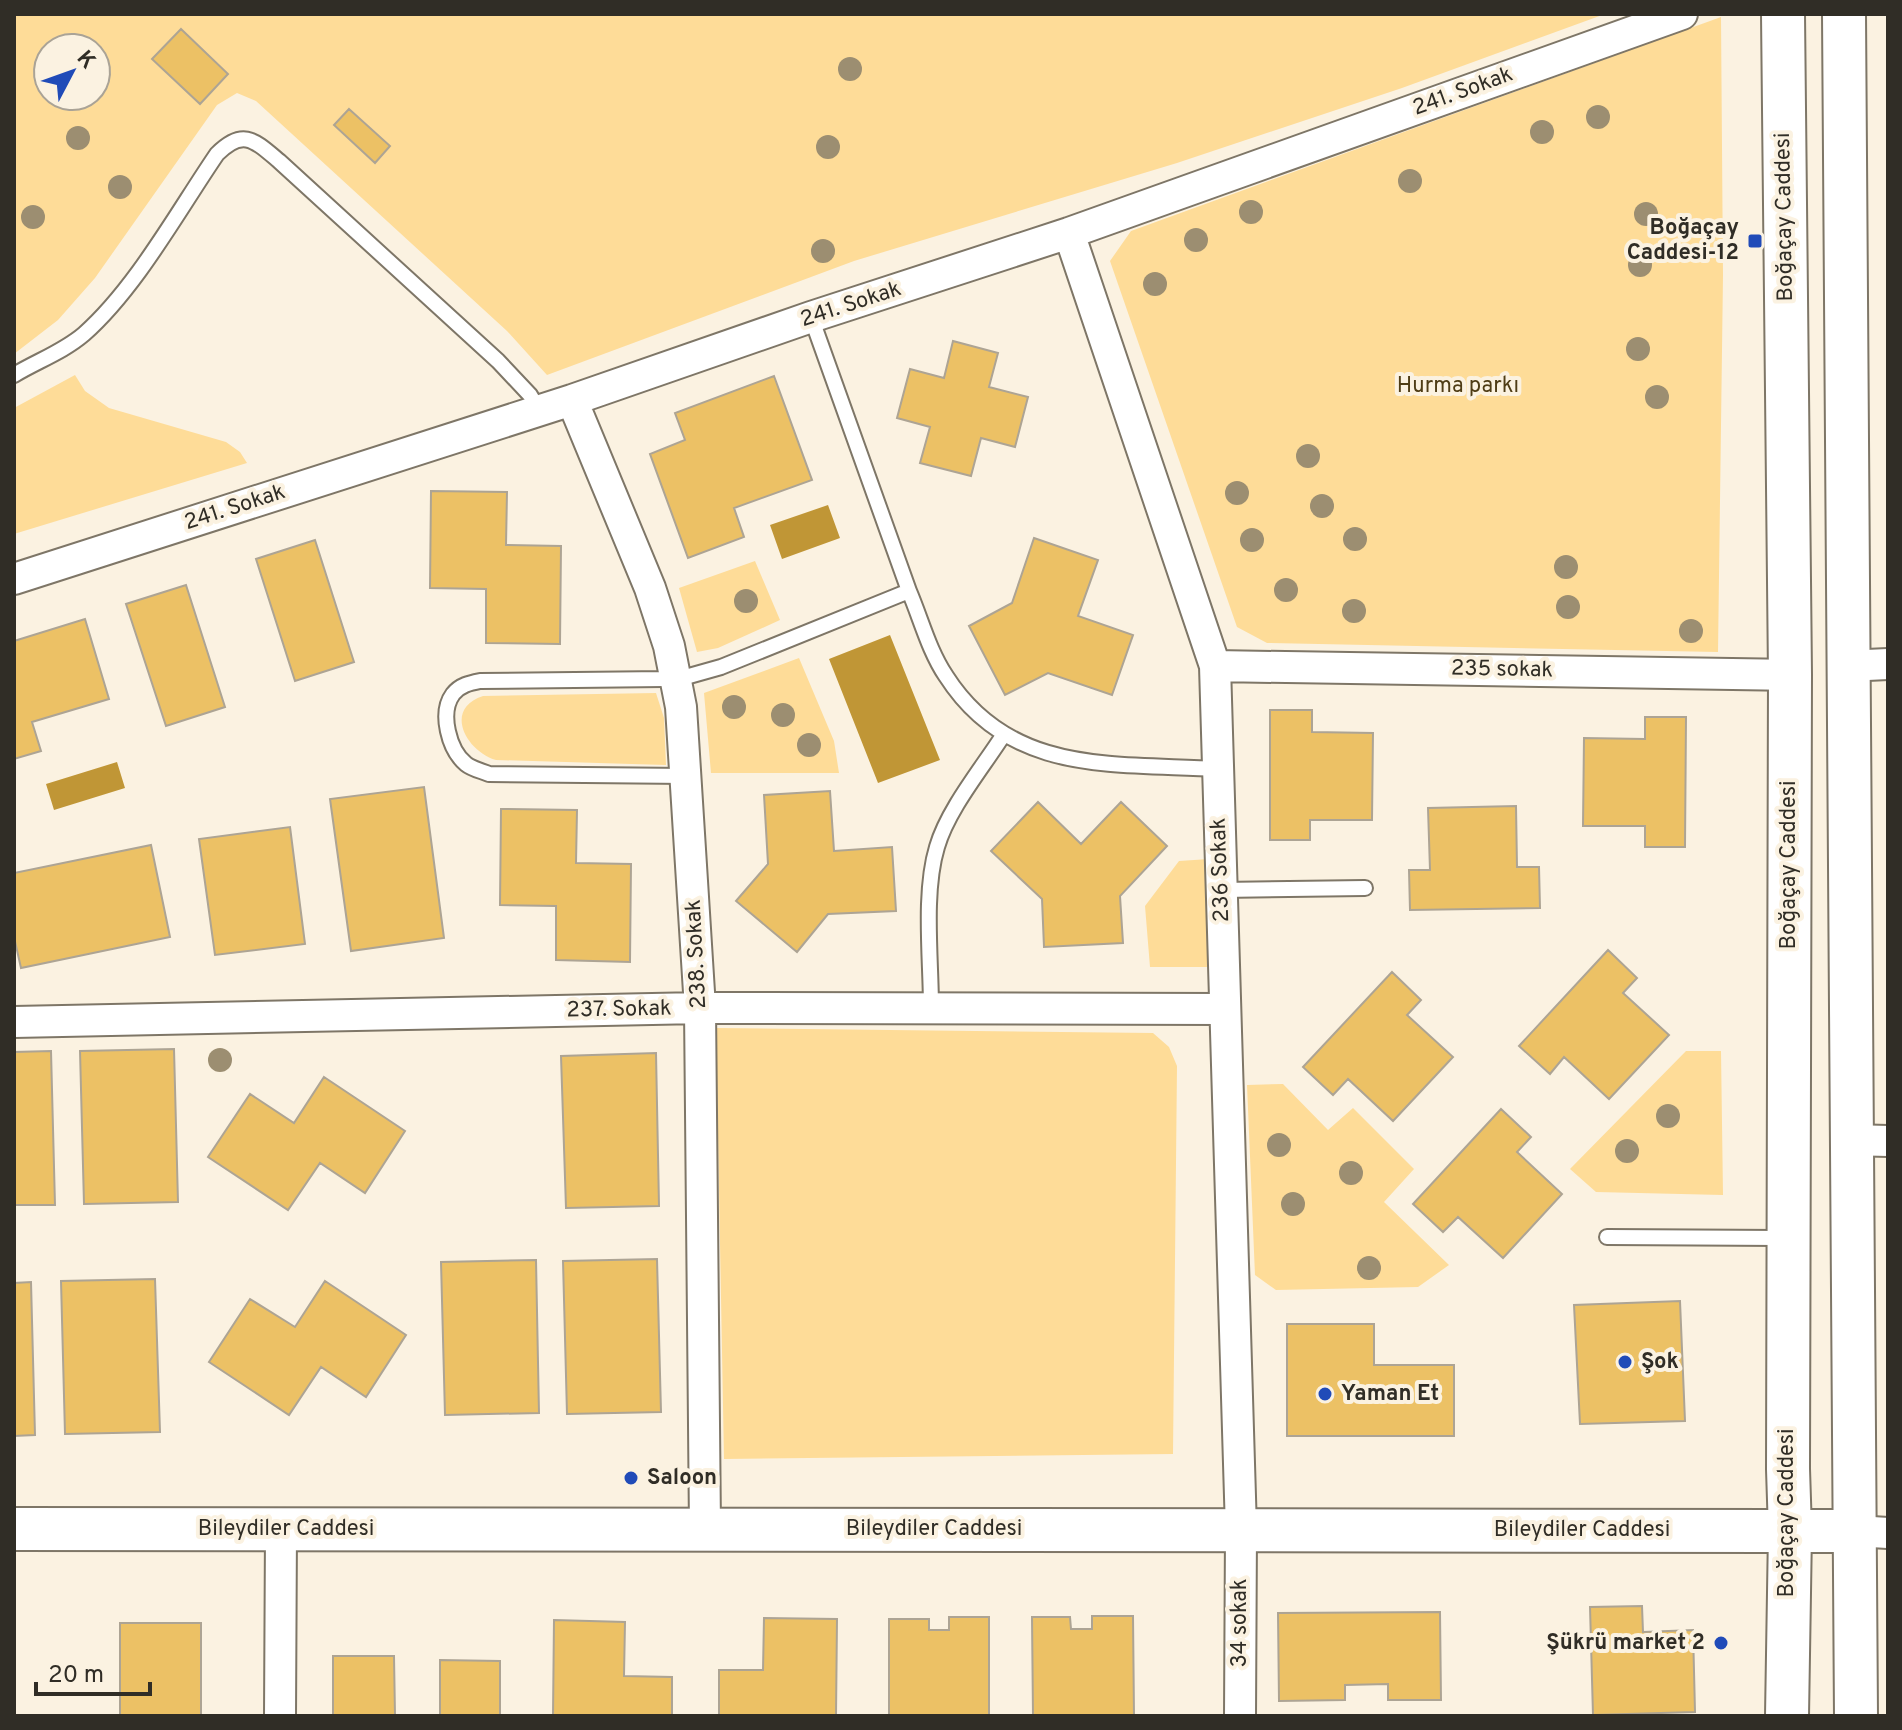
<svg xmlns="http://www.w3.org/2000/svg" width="1902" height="1730" viewBox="0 0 1902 1730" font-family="Overpass,sans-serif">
	<rect width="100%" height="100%" fill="#fbf2e1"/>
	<path fill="#fedc98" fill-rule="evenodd" d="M14,14H1605L1402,88L1177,163L854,261L547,375L507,331L256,101L237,93L217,105L95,278L58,320L14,354ZM48,48H96V96H48Z
		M1721,17L1723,275L1718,652L1267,643L1237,627L1110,261L1131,231Z
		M75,375L85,391L109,408L226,442L240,452L247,463L14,534V408Z
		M755,561L780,620L718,648L697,652L679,588Z
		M799,658L834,741L839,773H711L704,693Z
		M656,693L664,718L666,765L496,760C466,751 443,709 483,696Z
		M1209,859L1213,967H1150L1145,906L1179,861Z
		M716,1028L1153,1033L1169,1047L1177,1066L1173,1454L724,1459Z
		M1686,1051H1721L1723,1195L1596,1192L1570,1169Z
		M1283,1084L1328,1130L1353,1108L1414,1169L1384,1202L1449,1265L1418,1287L1276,1290L1255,1275L1247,1085Z"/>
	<path fill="#c09636" d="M828,505L840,538L782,559L770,525Z
		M890,635L940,760L878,783L829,659Z
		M117,762L125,788L54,810L46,784Z"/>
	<path fill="#ecc165" stroke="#ada494" stroke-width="2" d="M181,29L228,74L200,104L152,59Z
		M349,109L390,146L375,163L334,125Z
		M953,341L998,353L989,387L1028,397L1015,447L981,438L971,476L920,463L930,427L897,418L910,369L944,378Z
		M774,376L812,480L734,508L744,537L688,558L650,454L685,440L675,413Z
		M431,491L507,492L506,545L561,546L560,644L486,643V589L430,588Z
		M1034,538L1098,560L1078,616L1133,635L1112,695L1048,673L1005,695L969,626L1012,603Z
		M315,540L354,662L295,681L256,559Z
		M186,585L225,707L166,726L126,604Z
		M85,619L109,699L32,722L41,751L14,759V641Z
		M1270,710H1312V732L1373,733L1372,820H1310V840H1270Z
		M1645,717H1686L1685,847H1645V826H1583L1584,738L1645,739Z
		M424,787L444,938L351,951L330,799Z
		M830,791L834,851L892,847L896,911L828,914L797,952L736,901L768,864L764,795Z
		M1038,802L1081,844L1121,802L1167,846L1120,896L1123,943L1044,947L1042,899L991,851Z
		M1516,806L1517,867H1539L1540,908L1410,910L1409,870H1430L1428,808Z
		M501,809L577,810L576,863L631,864L630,962L556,960V906L500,905Z
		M290,827L305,944L215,955L199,839Z
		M151,845L170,937L21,968L14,937V873Z
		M1608,950L1637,978L1623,993L1669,1035L1609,1099L1564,1057L1550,1074L1519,1046Z
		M1392,972L1421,1000L1407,1015L1453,1057L1393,1121L1348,1079L1333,1095L1303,1067Z
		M174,1049L178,1202L84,1204L80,1051Z
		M51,1051L55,1205H14V1052Z
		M656,1053L659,1206L566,1208L561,1056Z
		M324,1077L405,1131L365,1193L320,1163L288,1210L208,1157L250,1094L294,1123Z
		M1501,1109L1531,1137L1517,1152L1562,1194L1503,1258L1458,1217L1443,1232L1413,1204Z
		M657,1259L661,1412L567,1414L563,1261Z
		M536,1260L539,1413L445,1415L441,1262Z
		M155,1279L160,1432L65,1434L61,1281Z
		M325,1281L406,1335L366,1397L321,1367L289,1415L209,1362L250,1299L295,1327Z
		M31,1282L35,1435L14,1436V1283Z
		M1680,1301L1685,1421L1580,1424L1574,1305Z
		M1287,1324H1374V1365H1454V1436H1287Z
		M1642,1606L1643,1632L1693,1630L1695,1712L1593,1715L1590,1607Z
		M1440,1612L1441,1700H1388V1684L1345,1685V1700L1279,1701L1278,1613Z
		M1092,1616H1133L1134,1716H1033L1032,1617H1070L1071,1629H1092Z
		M949,1617H989V1716H889V1619H929V1630H949Z
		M764,1618L837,1619L836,1716H719V1670H763Z
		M554,1620L625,1622L624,1676L672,1677V1716H553Z
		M120,1623H201V1716H120Z
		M333,1656H394L395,1716H333Z
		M440,1660L500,1661V1716H440Z"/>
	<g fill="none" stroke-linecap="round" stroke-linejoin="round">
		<g stroke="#7e7667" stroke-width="18">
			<path id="lane" d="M811,317L909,591
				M14,375C37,361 63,352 84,334C136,288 178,211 217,154C243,128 254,140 279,161L498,361L530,395L539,410
				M687,776L489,774C482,771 472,769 466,764C449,750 439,713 453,694C460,685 470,683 480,681L664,679L689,676L721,667L909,591C921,619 929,651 946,676C1010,776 1114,763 1218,769
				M1221,890L1365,888
				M931,1008C931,959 923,893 937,847C948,809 983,767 1004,734
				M1607,1237L1783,1238"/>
		</g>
		<g stroke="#7e7667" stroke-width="34">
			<path id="street" d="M1069,233L1215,666L1241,1530L1240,1716
				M572,400L650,588L669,646L681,707L700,1008L705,1528
				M14,579L572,400L811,317L1069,233L1682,14
				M1215,666L1790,675
				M1846,666L1888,664
				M14,1022L700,1008L1225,1009
				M1850,1140L1888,1141
				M1855,1531L1888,1533
				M280,1716L281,1529"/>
		</g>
		<g stroke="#7e7667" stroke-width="46">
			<path id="secondary" d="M1783,14L1790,675L1788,1469L1790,1531L1787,1716
				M1844,14L1856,1716
				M14,1529L1855,1531"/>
		</g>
		<use href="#lane" stroke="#fff" stroke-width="14"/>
		<use href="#street" stroke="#fff" stroke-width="30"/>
		<use href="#secondary" stroke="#fff" stroke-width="42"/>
	</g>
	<g fill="#9c8e71">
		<circle cx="850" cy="69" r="12"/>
		<circle cx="1598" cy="117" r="12"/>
		<circle cx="1542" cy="132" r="12"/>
		<circle cx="78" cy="138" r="12"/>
		<circle cx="828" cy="147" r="12"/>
		<circle cx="1410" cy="181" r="12"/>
		<circle cx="120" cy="187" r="12"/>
		<circle cx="1251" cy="212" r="12"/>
		<circle cx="1646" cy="214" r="12"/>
		<circle cx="33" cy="217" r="12"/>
		<circle cx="1196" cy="240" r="12"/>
		<circle cx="823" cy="251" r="12"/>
		<circle cx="1640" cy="265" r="12"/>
		<circle cx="1155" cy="284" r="12"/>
		<circle cx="1638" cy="349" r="12"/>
		<circle cx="1657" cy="397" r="12"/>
		<circle cx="1308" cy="456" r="12"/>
		<circle cx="1237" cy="493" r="12"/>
		<circle cx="1322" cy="506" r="12"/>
		<circle cx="1355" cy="539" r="12"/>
		<circle cx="1252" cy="540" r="12"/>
		<circle cx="1566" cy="567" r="12"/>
		<circle cx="1286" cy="590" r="12"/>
		<circle cx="746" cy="601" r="12"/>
		<circle cx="1568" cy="607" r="12"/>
		<circle cx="1354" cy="611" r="12"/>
		<circle cx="1691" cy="631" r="12"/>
		<circle cx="734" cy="707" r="12"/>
		<circle cx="783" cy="715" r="12"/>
		<circle cx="809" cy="745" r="12"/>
		<circle cx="220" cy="1060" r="12"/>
		<circle cx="1668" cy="1116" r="12"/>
		<circle cx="1279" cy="1145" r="12"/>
		<circle cx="1627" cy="1151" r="12"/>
		<circle cx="1351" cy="1173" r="12"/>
		<circle cx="1293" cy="1204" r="12"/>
		<circle cx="1369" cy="1268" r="12"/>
	</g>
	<g fill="#204bb8" stroke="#fbf2e1" stroke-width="3">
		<rect x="1747" y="233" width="16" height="16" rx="4"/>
		<circle cx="1625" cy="1362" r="8"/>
		<circle cx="1325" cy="1394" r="8"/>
		<circle cx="631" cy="1478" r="8"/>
		<circle cx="1721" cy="1643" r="8"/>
	</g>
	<g text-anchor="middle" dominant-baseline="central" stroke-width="8" stroke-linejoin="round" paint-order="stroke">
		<g font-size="22" fill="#302d26" stroke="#fbf2e1">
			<text transform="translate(1463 92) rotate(-20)">241. Sokak</text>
			<text transform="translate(1785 217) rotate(-91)">Boğaçay Caddesi</text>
			<text transform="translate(851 305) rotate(-18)">241. Sokak</text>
			<text transform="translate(235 508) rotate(-18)">241. Sokak</text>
			<text transform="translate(1502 670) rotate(1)">235 sokak</text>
			<text transform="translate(1789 865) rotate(-90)">Boğaçay Caddesi</text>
			<text transform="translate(1221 870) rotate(-92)">236 Sokak</text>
			<text transform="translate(697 954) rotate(-93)">238. Sokak</text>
			<text transform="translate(619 1010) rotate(-1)">237. Sokak</text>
			<text transform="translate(1787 1513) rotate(-90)">Boğaçay Caddesi</text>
			<text x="286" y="1529">Bileydiler Caddesi</text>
			<text x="934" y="1529">Bileydiler Caddesi</text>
			<text x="1582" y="1530">Bileydiler Caddesi</text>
			<text transform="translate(1240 1623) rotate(-90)">34 sokak</text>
		</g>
		<g font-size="22" font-weight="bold" fill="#302d26" stroke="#fbf2e1" text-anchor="start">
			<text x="1739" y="228" text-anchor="end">Boğaçay<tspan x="1739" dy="25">Caddesi-12</tspan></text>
			<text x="1641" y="1362">Şok</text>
			<text x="1341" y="1394">Yaman Et</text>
			<text x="647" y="1478">Saloon</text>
			<text x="1705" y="1643" text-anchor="end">Şükrü market 2</text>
		</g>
		<g font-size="22" fill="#4f3d16" stroke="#fbf2e1">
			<text x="1458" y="386">Hurma parkı</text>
		</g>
	</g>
	<rect width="1902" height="1730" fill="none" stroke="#302d26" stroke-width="32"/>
	<g transform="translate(72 72) rotate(49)"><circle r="38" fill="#fbf2e1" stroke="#aaa396" stroke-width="2"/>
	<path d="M0-6L14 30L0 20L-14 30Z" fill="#204bb8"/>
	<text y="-12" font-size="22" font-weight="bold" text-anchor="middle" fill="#302d26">K</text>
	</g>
	<path d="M36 1682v12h114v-12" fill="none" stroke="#302d26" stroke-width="4"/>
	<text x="48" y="1682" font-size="24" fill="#302d26" stroke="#fbf2e1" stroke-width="6" paint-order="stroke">20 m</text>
</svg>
